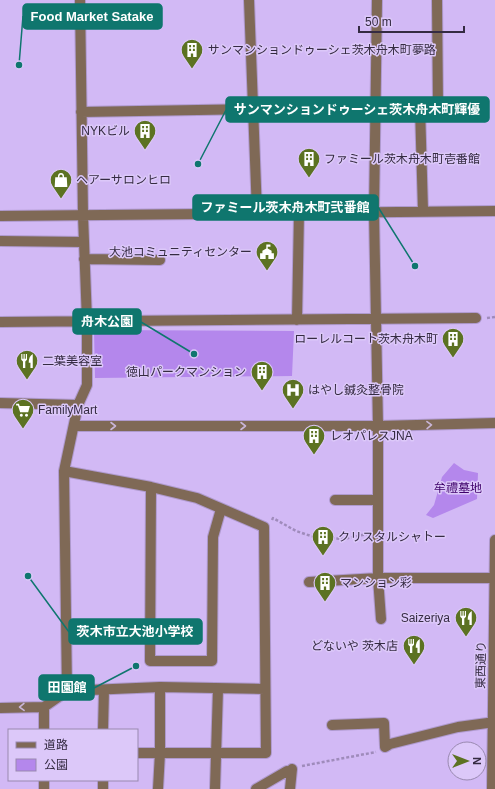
<svg xmlns="http://www.w3.org/2000/svg" width="495" height="789" viewBox="0 0 495 789" font-family="Arial,'Noto Sans JP',sans-serif">
	<rect width="100%" height="100%" fill="#d2b9f5"/>
	<path fill="#b487ec" d="M94,330L294,331L292,376L95,378Z
		M454,463L464,470L478,473L477,499L433,518L426,515L434,505L442,477Z"/>
	<g fill="none" stroke-linecap="round" stroke-linejoin="round">
		<g stroke="#af9ace" stroke-width="12">
			<path id="minor" d="M249,0L257,213
				M377,0L374,212L378,426V578L381,619
				M420,107L423,211
				M81,112L438,106L437,0
				M0,216L495,211
				M0,241L84,242
				M84,259L160,260
				M297,320L299,213
				M0,322L476,318
				M0,403L78,405
				M74,426H378L495,423
				M64,471L151,487L197,498L264,527L266,753H137
				M151,487L150,661H212L213,537L221,509
				M335,500H378
				M309,582L378,578H495
				M66,691L160,687L265,689
				M0,708L44,707L67,691L64,471L78,405L87,385V321L83,215L80,0
				M332,725L384,723L385,747L390,744L458,727L495,722
				M44,730V707
				M103,730L104,690
				M44,780V789
				M103,789V780
				M158,789L160,753V687
				M215,789L218,689
				M256,789L287,771
				M290,789L292,769
				M492,789L495,540"/>
		</g>
		<path stroke="#9f8bbb" stroke-width="2.5" stroke-dasharray="3 2" stroke-linecap="butt" d="M487,318L495,317
			M272,520L273,518L296,531L314,537L344,539L367,534
			M302,766L376,752"/>
		<use href="#minor" stroke="#7f6956" stroke-width="10"/>
	</g>
	<defs><path id="oneway-chevron" d="M-2-3.5L2.5 0L-2 3.5" fill="none" stroke-width="1.6" stroke-linecap="round" stroke-linejoin="round"/></defs>
	<g stroke="#c9b5d8">
		<use href="#oneway-chevron" transform="translate(429 425) rotate(-1)"/>
		<use href="#oneway-chevron" transform="translate(113 426)"/>
		<use href="#oneway-chevron" transform="translate(243 426)"/>
		<use href="#oneway-chevron" transform="translate(22 707) rotate(179)"/>
	</g>
	<defs>
		<g id="building-pin" transform="scale(1.15)"><path d="M0 17L-7.5 6A9.5 9.5 0 1 1 7.5 6Z" fill="#5c7222" stroke="#dcc8f9"/><path d="M-4-6H4V6H1V3H-1V6H-4ZM-2.5-4.3h1.7v1.8h-1.7ZM.8-4.3h1.7v1.8H.8ZM-2.5-1h1.7V.8h-1.7ZM.8-1h1.7V.8H.8Z" fill="#fff"/></g>
		<g id="shop-pin" transform="scale(1.15)"><path d="M0 17L-7.5 6A9.5 9.5 0 1 1 7.5 6Z" fill="#5c7222" stroke="#dcc8f9"/><path d="M-5-2.5h2.3a2.7 3.5 0 0 1 5.4 0H5L5.5 6h-11ZM-1.5-2.5h3a1.5 2.3 0 0 0-3 0Z" fill="#fff"/></g>
		<g id="civic-pin" transform="scale(1.15)"><path d="M0 17L-7.5 6A9.5 9.5 0 1 1 7.5 6Z" fill="#5c7222" stroke="#dcc8f9"/><path d="M-.6-6.5H3V-4.5H.6V-3L4-1V1h2V6H-6V1h2V-1L-.6-3ZM-1.2 2.5V6h2.4V2.5Z" fill="#fff"/></g>
		<g id="restaurant-pin" transform="scale(1.15)"><path d="M0 17L-7.5 6A9.5 9.5 0 1 1 7.5 6Z" fill="#5c7222" stroke="#dcc8f9"/><path d="M-5-6h1v4h1v-4h1v4h1v-4h1v5L-1.5 .5V6h-2V.5L-5-1ZM5-6V6H3V1.5H1.5Q1.5-4 5-6Z" fill="#fff"/></g>
		<g id="hospital-pin" transform="scale(1.15)"><path d="M0 17L-7.5 6A9.5 9.5 0 1 1 7.5 6Z" fill="#5c7222" stroke="#dcc8f9"/><path d="M-5-5h3v3.5h4V-5h3V5h-3V1.5h-4V5h-3Z" fill="#fff"/></g>
		<g id="supermarket-pin" transform="scale(1.15)"><path d="M0 17L-7.5 6A9.5 9.5 0 1 1 7.5 6Z" fill="#5c7222" stroke="#dcc8f9"/><path d="M-6-5.5h2.5l.6 2H6L4.5 2H-2.5L-4.4-4H-6ZM-1.5 3.2a1.3 1.3 0 1 0 .1 0ZM3 3.2a1.3 1.3 0 1 0 .1 0Z" fill="#fff"/></g>
	</defs>
	<g fill-rule="evenodd">
		<use href="#building-pin" x="192" y="50"/>
		<use href="#building-pin" x="145" y="131"/>
		<use href="#building-pin" x="309" y="159"/>
		<use href="#shop-pin" x="61" y="180"/>
		<use href="#civic-pin" x="267" y="252"/>
		<use href="#building-pin" x="453" y="339"/>
		<use href="#restaurant-pin" x="27" y="361"/>
		<use href="#building-pin" x="262" y="372"/>
		<use href="#hospital-pin" x="293" y="390"/>
		<use href="#supermarket-pin" x="23" y="410"/>
		<use href="#building-pin" x="314" y="436"/>
		<use href="#building-pin" x="323" y="537"/>
		<use href="#building-pin" x="325" y="583"/>
		<use href="#restaurant-pin" x="466" y="618"/>
		<use href="#restaurant-pin" x="414" y="646"/>
	</g>
	<g text-anchor="middle" dominant-baseline="central" stroke-width="3" stroke-linejoin="round" paint-order="stroke">
		<g font-size="12" fill="#352b42" stroke="#dcc8f9" text-anchor="start">
			<text x="208" y="50">サンマンションドゥーシェ茨木舟木町夢路</text>
			<text x="130" y="131" text-anchor="end">NYKビル</text>
			<text x="324" y="159">ファミール茨木舟木町壱番館</text>
			<text x="76" y="180">ヘアーサロンヒロ</text>
			<text x="252" y="252" text-anchor="end">大池コミュニティセンター</text>
			<text x="438" y="339" text-anchor="end">ローレルコート茨木舟木町</text>
			<text x="42" y="361">二葉美容室</text>
			<text x="246" y="372" text-anchor="end">徳山パークマンション</text>
			<text x="308" y="390">はやし鍼灸整骨院</text>
			<text x="38" y="410">FamilyMart</text>
			<text x="330" y="436">レオパレスJNA</text>
			<text x="338" y="537">クリスタルシャトー</text>
			<text x="340" y="583">マンション彩</text>
			<text x="450" y="618" text-anchor="end">Saizeriya</text>
			<text x="398" y="646" text-anchor="end">どないや 茨木店</text>
		</g>
		<g font-size="12" fill="#3e006a" stroke="#dcc8f9">
			<text x="458" y="488">牟禮墓地</text>
		</g>
		<g font-size="12" fill="#352b42" stroke="#dcc8f9">
			<text transform="translate(481 665) rotate(-89)">東西通り</text>
		</g>
	</g>
	<path fill="none" stroke="#0f766e" stroke-width="1.5" d="M19 65L23 16M198 164L226 110M415 266L378 207M194 354L141 322M28 576L69 632M136 666L94 688"/>
	<g fill="#0f766e" stroke="#dcc8f9" stroke-width="1.5">
		<circle cx="19" cy="65" r="4"/>
		<circle cx="198" cy="164" r="4"/>
		<circle cx="415" cy="266" r="4"/>
		<circle cx="194" cy="354" r="4"/>
		<circle cx="28" cy="576" r="4"/>
		<circle cx="136" cy="666" r="4"/>
	</g>
	<g fill="#0f766e" stroke="#0f766e" stroke-width="1.5">
		<rect x="23" y="4" width="139" height="25" rx="4"/>
		<rect x="226" y="97" width="263" height="25" rx="4"/>
		<rect x="193" y="195" width="185" height="25" rx="4"/>
		<rect x="73" y="309" width="68" height="25" rx="4"/>
		<rect x="69" y="619" width="133" height="25" rx="4"/>
		<rect x="39" y="675" width="55" height="25" rx="4"/>
	</g>
	<g font-size="13" text-anchor="middle" font-weight="bold" fill="#fff">
		<text x="92" y="21">Food Market Satake</text>
		<text x="357" y="114">サンマンションドゥーシェ茨木舟木町輝優</text>
		<text x="285" y="212">ファミール茨木舟木町弐番館</text>
		<text x="107" y="326">舟木公園</text>
		<text x="135" y="636">茨木市立大池小学校</text>
		<text x="67" y="692">田園館</text>
	</g>
	<rect x="8" y="729" width="130" height="52" fill="#dcc8f9" stroke="#9989b0"/>
	<rect x="16" y="742" width="20" height="6" fill="#7f6956" stroke="#9989b0"/>
	<text x="44" y="749" font-size="12" fill="#352b42">道路</text>
	<rect x="16" y="759" width="20" height="12" fill="#b487ec" stroke="#9989b0"/>
	<text x="44" y="769" font-size="12" fill="#352b42">公園</text>
	<g transform="translate(467 761) rotate(90)"><circle r="19" fill="#dcc8f9" stroke="#9989b0"/>
	<path d="M0-3L7 15L0 10L-7 15Z" fill="#5c7222"/>
	<text y="-6" font-size="11" font-weight="bold" text-anchor="middle" fill="#352b42">N</text>
	</g>
	<path d="M359 26v6h105v-6" fill="none" stroke="#352b42" stroke-width="2"/>
	<text x="365" y="26" font-size="12" fill="#352b42" stroke="#dcc8f9" stroke-width="3" paint-order="stroke">50 m</text>
</svg>
